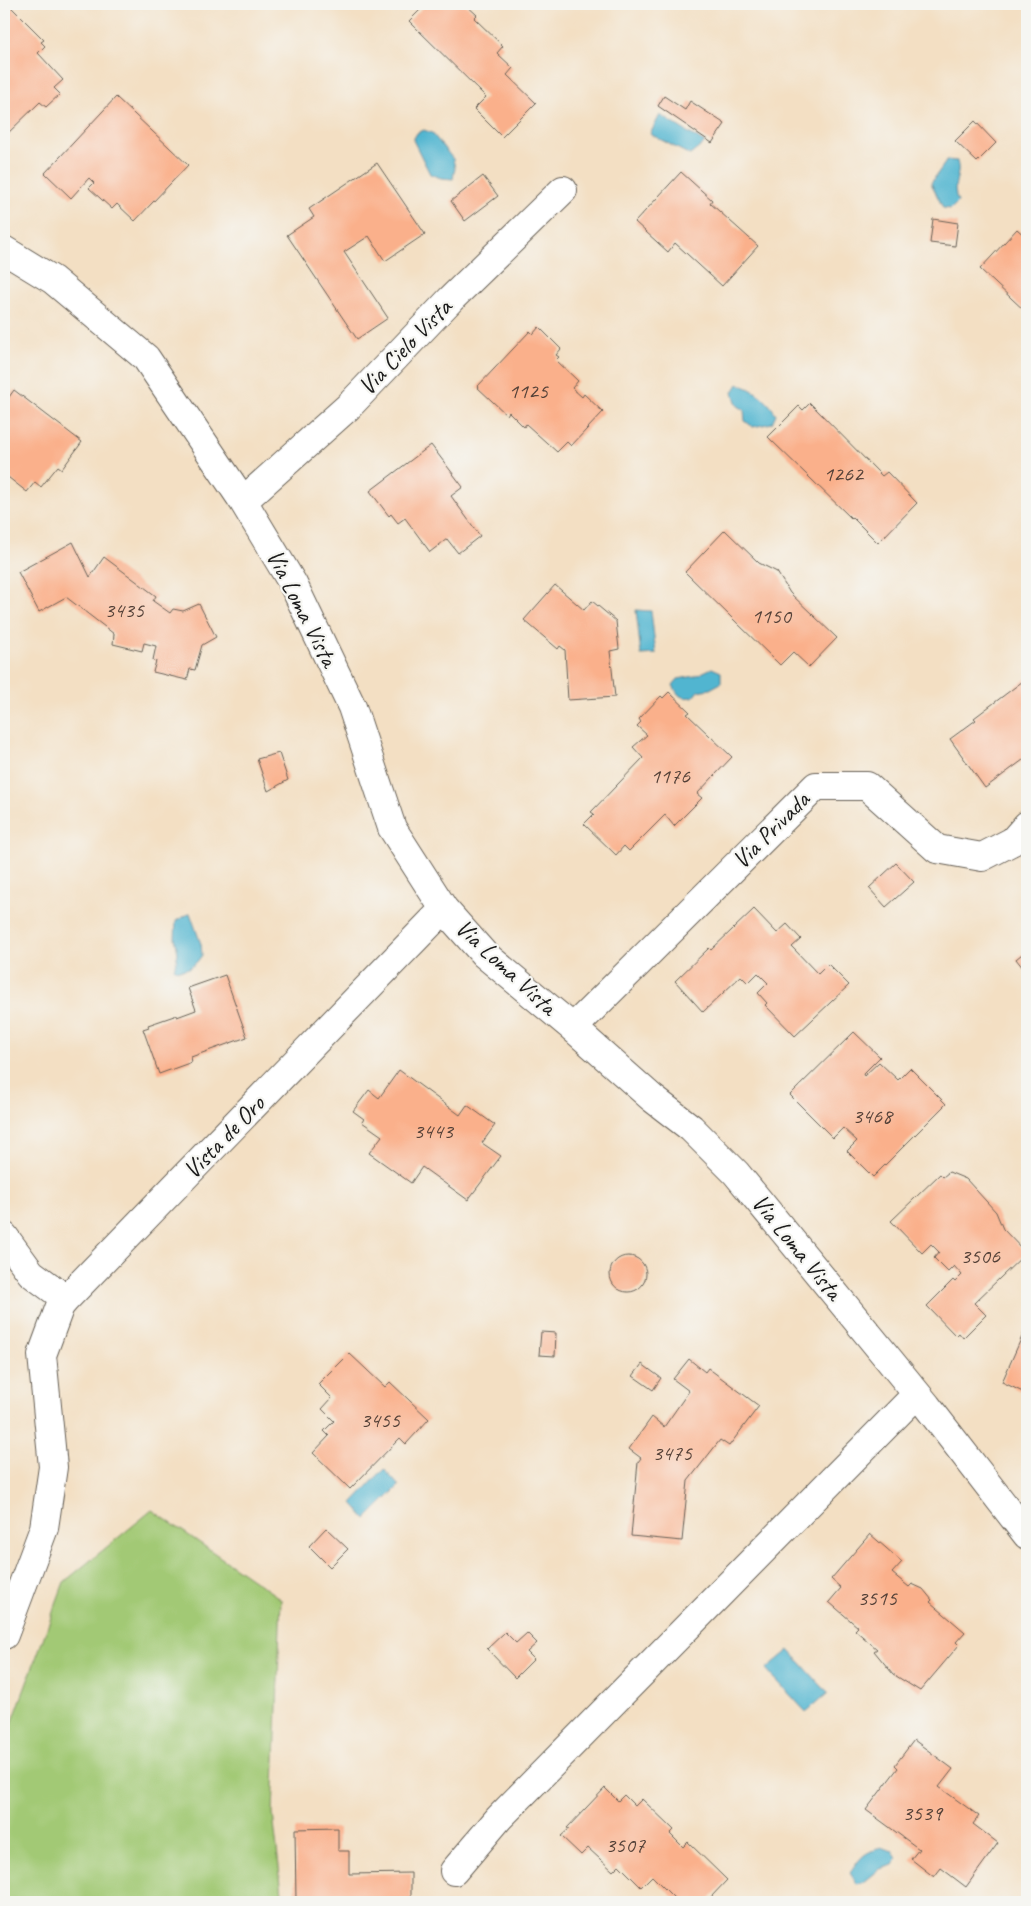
<svg xmlns="http://www.w3.org/2000/svg" width="1031" height="1906" viewBox="0 0 1031 1906" font-family="Caveat,sans-serif">
	<rect width="100%" height="100%" fill="#f6f6f2"/>
	<filter id="ink" filterUnits="userSpaceOnUse"><feTurbulence type="fractalNoise" baseFrequency=".02" numOctaves="2"/><feDisplacementMap in="SourceGraphic" scale="10" xChannelSelector="R" yChannelSelector="G"/><feConvolveMatrix kernelMatrix="1 2 1 2 8 2 1 2 1" color-interpolation-filters="sRGB"/></filter>
	<filter id="wash" filterUnits="userSpaceOnUse"><feTurbulence type="fractalNoise" baseFrequency=".0096" numOctaves="4" result="noise"/><feDisplacementMap in="SourceGraphic" scale="20" xChannelSelector="R" yChannelSelector="G"/><feGaussianBlur stdDeviation="1.12" result="paint"/><feColorMatrix in="noise" values="0 0 0 0 0 0 0 0 0 0 0 0 0 0 0 0 0 1.4 0 .05"/><feComposite in="paint" operator="in"/></filter>
	<g filter="url(#wash)">
		<rect width="100%" height="100%" fill="#f3dfc3"/>
		<path fill="#a2c974" stroke="#5f7248" d="M152,1510L281,1599L273,1814L283,1902H4V1745L64,1582Z"/>
		<path fill="#51b5d0" stroke="#366876" d="M660,115L705,143L690,155L650,134Z
			M424,130L432,133L453,159L455,168L453,179L441,178L430,174L413,140L417,133Z
			M947,160L957,161C962,177 950,183 958,202L951,209L943,208L931,183Z
			M738,384C754,389 767,399 776,414L772,423L753,427L745,421L744,410L737,405L733,392Z
			M636,610L651,611L656,654L641,655Z
			M712,668L721,672V683L710,689L698,691L693,697C681,699 678,696 673,685L678,679L695,676Z
			M190,913L201,944L202,955C195,966 187,972 174,969L178,953L175,938L176,921Z
			M384,1469L399,1486L366,1519L352,1503Z
			M789,1650L828,1693L806,1712L766,1669Z
			M883,1848L893,1851L897,1859L893,1865L880,1869L864,1882L857,1884L850,1873C861,1857 863,1852 883,1848Z"/>
		<g id="blocks">
			<path fill="#fab08b" d="M4,4H8L44,40L41,42L45,46L38,53L63,80L54,88L60,94L46,107L40,102L4,137Z
				M426,4H465L477,15L474,18L503,46L497,53L513,68L507,75L536,103L502,137L474,109L486,97L409,21Z
				M664,96L685,110L690,101L725,124L712,143L658,106Z
				M116,97L188,165L135,221L117,204L112,209L89,188L94,183L89,178L71,198L45,173Z
				M975,121L996,143L977,162L955,141Z
				M377,163L425,234L385,261L369,236L344,252L388,318L357,339L287,235L314,217L309,209Z
				M681,172L712,200L710,203L758,246L722,286L675,243L668,252L635,222Z
				M483,176L498,196L465,221L451,201Z
				M933,219L958,223L955,246L930,243Z
				M1017,229L1027,238V313L980,269Z
				M539,327L561,349L556,355L559,357L556,360L578,381L572,388L582,397L584,394L603,412L571,446L567,442L557,452L526,424L524,427L509,412L507,415L477,387L530,331L533,334Z
				M14,390L82,442L62,469L58,466L41,487L35,482L27,492L4,474V404Z
				M810,403L882,476L887,472L917,503L878,543L852,517L851,518L768,437L799,406L803,410Z
				M431,445L463,487L451,496L480,536L458,553L447,539L430,552L405,518L398,523L391,514L389,516L370,491Z
				M725,530L759,563L777,572L790,593L837,638L809,667L793,652L780,665L685,572Z
				M73,542L90,577L104,557L156,596L153,601L170,613L173,609L183,611L199,604L216,637L202,645L195,670L190,669L187,680L153,672L156,661L153,660L156,646L144,643L142,651L113,644L114,634L66,597L39,612L18,572Z
				M555,585L584,610L592,601L616,621L619,649L610,651L615,697L568,700L565,650L560,646L558,649L524,620Z
				M1027,678V757L985,788L950,739L976,720L974,718Z
				M669,692L690,712L687,714L732,757L697,794L702,798L674,826L665,815L629,851L624,846L616,855L584,824L594,814L591,812L643,758L633,747L647,735L637,726L641,722L639,719L661,696L663,698Z
				M279,753L288,780L268,791L257,759Z
				M896,863L914,882L886,907L869,888Z
				M754,909L777,933L787,924L801,939L792,947L818,974L828,964L849,985L795,1036L765,1005L767,1003L758,993L768,983L758,973L748,983L741,976L703,1012L675,981L709,948L711,950Z
				M1027,950V973L1016,959Z
				M225,975L247,1037L191,1057L192,1062L159,1074L143,1029L149,1027L148,1025L177,1015V1017L196,1010L188,988Z
				M854,1032L880,1057L863,1074L864,1076L879,1062L898,1080L910,1068L946,1104L873,1177L847,1151L857,1141L843,1128L833,1138L790,1095Z
				M399,1070L460,1115L467,1105L495,1125L482,1143L501,1156L468,1200L422,1167L411,1183L369,1153L382,1136L362,1122L364,1119L353,1111L369,1090L379,1098Z
				M949,1172L966,1179L996,1212L1003,1229L1026,1253L974,1303L986,1315L963,1338L959,1333L956,1336L927,1306L953,1280L955,1282L962,1275L954,1266L948,1272L934,1258L939,1252L931,1244L922,1253L891,1221L940,1174L943,1177Z
				M610 1274a18 18 0 1 1 36 0a18 18 0 1 1-36 0Z
				M1025,1330L1027,1331V1394L1002,1382Z
				M541,1332L556,1333L555,1356L539,1355Z
				M349,1353L385,1387L390,1382L429,1419L406,1444L400,1438L350,1489L313,1453L329,1436L324,1431L334,1421L322,1409L332,1398L318,1384Z
				M689,1359L705,1372L708,1368L759,1406L729,1446L720,1440L688,1481L682,1541L631,1536L638,1462L641,1458L629,1449L652,1417L664,1427L689,1391L673,1379Z
				M642,1364L661,1378L653,1390L633,1376Z
				M326,1528L348,1549L330,1567L309,1546Z
				M870,1534L902,1562L892,1573L909,1587L912,1584L923,1589L932,1600L930,1602L965,1632L956,1642L959,1645L920,1691L893,1674L874,1651L877,1649L855,1630L858,1627L829,1602L841,1588L831,1579Z
				M505,1632L516,1643L527,1633L537,1643L527,1652L534,1659L515,1678L487,1649Z
				M914,1740L953,1769L939,1787L979,1816L973,1824L998,1843L966,1887L941,1868L934,1877L911,1859L919,1849L866,1810L898,1768L895,1765Z
				M605,1788L618,1801L624,1795L635,1806L642,1799L674,1830L670,1834L683,1847L688,1842L727,1880L710,1898L713,1902H678L652,1876L641,1887L619,1865L613,1871L588,1848L581,1855L561,1836L569,1829L567,1828Z
				M338,1828V1851H349V1874L411,1873V1902H296L295,1829Z"/>
		</g>
	</g>
	<g filter="url(#ink)">
		<use href="#blocks" fill-opacity="0" stroke="#676056" stroke-width="1"/>
		<g fill="none" stroke-linecap="round" stroke-linejoin="round">
			<g stroke="#676056" stroke-width="30">
				<path id="minor" d="M4,250L53,280L146,358L243,501L293,584L352,707L392,828L444,909L484,954L573,1028L652,1098L691,1128L736,1173L927,1406L1027,1535
					M243,501L348,407L451,299L563,190
					M573,1028L816,786H867L937,849L982,857L1013,841L1027,825
					M4,1236L31,1273L66,1299L444,909
					M4,1635L44,1528L53,1467L42,1355L60,1306L66,1299
					M454,1871L499,1818L917,1394"/>
			</g>
			<use href="#minor" stroke="#fff" stroke-width="28"/>
		</g>
	</g>
	<g text-anchor="middle" dominant-baseline="central" stroke-width="4.5" stroke-linejoin="round" paint-order="stroke">
		<g font-size="22" fill="#544138">
			<text x="528" y="391">1125</text>
			<text x="843" y="474">1262</text>
			<text x="124" y="610">3435</text>
			<text x="771" y="616">1150</text>
			<text x="670" y="776">1176</text>
			<text x="872" y="1116">3468</text>
			<text x="433" y="1131">3443</text>
			<text x="980" y="1256">3506</text>
			<text x="380" y="1420">3455</text>
			<text x="672" y="1453">3475</text>
			<text x="877" y="1598">3515</text>
			<text x="922" y="1813">3539</text>
			<text x="625" y="1845">3507</text>
		</g>
		<g font-size="25" fill="#1c1c1c" stroke="#f6f6f2">
			<text transform="translate(405 347) rotate(-46)">Via Cielo Vista</text>
			<text transform="translate(302 608) rotate(63)">Via Loma Vista</text>
			<text transform="translate(771 830) rotate(-45)">Via Privada</text>
			<text transform="translate(506 967) rotate(43)">Via Loma Vista</text>
			<text transform="translate(224 1137) rotate(-46)">Vista de Oro</text>
			<text transform="translate(797 1247) rotate(51)">Via Loma Vista</text>
		</g>
	</g>
	<rect width="1031" height="1906" fill="none" stroke="#f6f6f2" stroke-width="20"/>
</svg>
